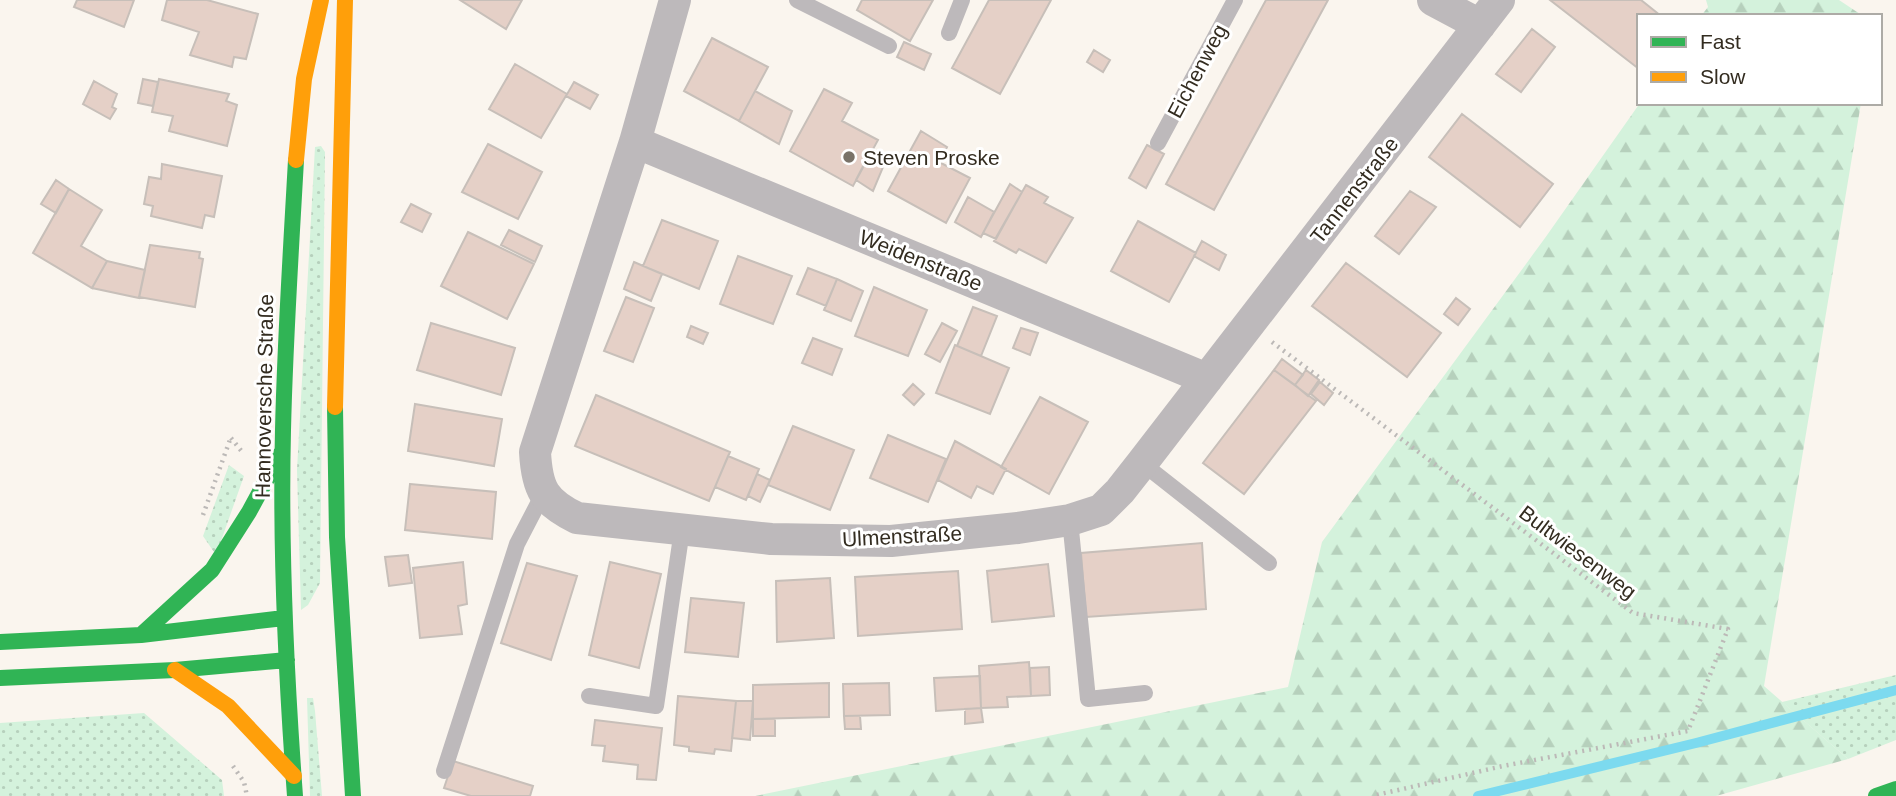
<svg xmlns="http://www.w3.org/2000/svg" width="1896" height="796" viewBox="0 0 1896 796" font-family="Arial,sans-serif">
	<defs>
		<pattern id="grass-dots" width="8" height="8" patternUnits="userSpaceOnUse" patternTransform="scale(1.75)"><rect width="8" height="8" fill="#d4f2dc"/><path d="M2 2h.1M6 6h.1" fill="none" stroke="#b6d0bc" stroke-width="1.8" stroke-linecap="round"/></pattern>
		<pattern id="forest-firs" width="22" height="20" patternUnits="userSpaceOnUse" patternTransform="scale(1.75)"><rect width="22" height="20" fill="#d4f2dc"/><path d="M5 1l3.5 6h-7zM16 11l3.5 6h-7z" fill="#b6d0bc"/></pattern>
	</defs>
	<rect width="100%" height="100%" fill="#faf5ee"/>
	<path fill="url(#grass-dots)" d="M321,146L325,152L320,583L308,605L301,610L297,470L315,147Z
		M229,465L244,476L216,555L203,536Z
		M1896,675V740L1848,759L1782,702Z
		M307,698H313L315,711L322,796H310Z
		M144,713L222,780L224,796H0V723Z"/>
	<path fill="url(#forest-firs)" d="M1706,0H1839L1863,16H1701L1708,7Z
		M1640,103H1861L1764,686L1848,759L1716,796H755L1288,687L1322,542L1545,238Z"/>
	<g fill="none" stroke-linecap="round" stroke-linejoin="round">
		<path stroke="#7cdaef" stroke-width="10" d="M1478,796L1696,743L1896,690"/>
	</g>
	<path fill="#e5d0c7" stroke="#c7bfb9" stroke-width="2" d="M77,0H134L124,27L74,7Z
		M167,0H207L258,14L246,59L234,57L232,67L190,55L199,32L162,20Z
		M460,0H522L506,29Z
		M862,0H933L910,41L857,10Z
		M989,0H1051L1000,94L952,68Z
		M1266,0H1328L1214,210L1166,184Z
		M1550,0H1641L1661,16H1639V69Z
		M1532,29L1555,47L1521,92L1496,74Z
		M712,38L768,67L739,121L684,91Z
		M904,42L931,54L924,70L897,57Z
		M1094,50L1110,60L1103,72L1087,62Z
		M515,64L567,94L541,138L489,109Z
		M143,79L158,82L153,106L138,103Z
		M159,79L229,94L226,101L237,105L227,146L169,131L173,116L152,112Z
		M94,81L117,94L112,107L116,109L110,119L83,104Z
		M574,82L598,95L590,109L566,96Z
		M824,89L852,103L842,121L878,140L853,186L790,151Z
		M755,91L792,111L779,144L739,121Z
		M1462,114L1553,184L1520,227L1429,157Z
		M921,131L947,147L939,162L970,178L946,223L888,191Z
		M488,144L542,172L518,219L462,192Z
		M1147,145L1164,154L1146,188L1129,178Z
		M871,151L886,160L873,191L856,180Z
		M162,164L222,176L214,217L205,215L202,228L151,216L153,206L144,204L149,177L161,179Z
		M56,180L69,189L56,213L41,204Z
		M1010,184L1022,192L996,239L983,233Z
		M1026,185L1048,197L1044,203L1073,218L1046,263L1019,249L1016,253L994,241Z
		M69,189L102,210L81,246L107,261L92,288L33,253Z
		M1410,191L1436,207L1399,254L1375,236Z
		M968,197L994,212L981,237L955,222Z
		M411,204L431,214L422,232L401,222Z
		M662,220L718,241L699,289L643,266Z
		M1138,221L1196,253L1169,302L1111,271Z
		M509,230L542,246L535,262L501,245Z
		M468,232L534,264L507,319L441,286Z
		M1202,241L1226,255L1219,270L1194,256Z
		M150,245L200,252L199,258L203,259L195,307L139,297Z
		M738,256L792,276L773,324L720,304Z
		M107,261L145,270L139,298L92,288Z
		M634,262L662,274L651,301L624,289Z
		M1346,263L1441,333L1407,377L1312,306Z
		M808,268L837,279L826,306L797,294Z
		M837,279L863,291L851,321L824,310Z
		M874,287L927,310L908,356L855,336Z
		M626,297L654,308L633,362L604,351Z
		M1456,298L1470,309L1458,325L1444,314Z
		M973,307L997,316L981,356L957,346Z
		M431,323L515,348L501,395L417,370Z
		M942,323L957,331L940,362L925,354Z
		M691,326L708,333L703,344L687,337Z
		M1021,328L1038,333L1030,355L1013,348Z
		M813,338L842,349L832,375L802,363Z
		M955,345L1009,368L990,414L936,393Z
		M1282,359L1303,375L1295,385L1274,370Z
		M1274,370L1316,401L1244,494L1203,463Z
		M1306,370L1319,380L1308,396L1295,385Z
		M1320,382L1333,393L1324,405L1311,394Z
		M913,384L924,394L914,405L903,395Z
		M596,395L730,452L709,501L575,446Z
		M1040,397L1088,422L1049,494L1001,467Z
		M415,404L502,419L494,466L408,451Z
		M793,426L854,450L830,510L768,485Z
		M888,435L946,459L928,502L870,478Z
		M955,441L1006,469L993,494L977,486L971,498L938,480Z
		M728,456L759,469L746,500L715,487Z
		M757,474L770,480L760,502L748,496Z
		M410,484L496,492L492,539L405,530Z
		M1202,543L1206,609L1086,617L1081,553Z
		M408,555L412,583L389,586L385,557Z
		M463,562L467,604L458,606L462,634L420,638L413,568Z
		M610,562L661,574L639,668L589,655Z
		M527,563L577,576L551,660L501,643Z
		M1048,564L1054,616L992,622L987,571Z
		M958,571L962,629L858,636L855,577Z
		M830,578L834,638L777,642L776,581Z
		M691,598L744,603L738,657L685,652Z
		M1029,662L1031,696L1007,697L1008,707L981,708L979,666Z
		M1049,667L1050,695L1031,696L1030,668Z
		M980,676L981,708L936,711L934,678Z
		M829,683V717L753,719V685Z
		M889,683L890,715L844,716L843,684Z
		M678,696L736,701L731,751L715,749L714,754L689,751V747L674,745Z
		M736,701H753L750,740L732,738Z
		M981,708L983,722L965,724V709Z
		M844,716H860L861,729H845Z
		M753,719H775V736H753Z
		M595,720L662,728L656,780L637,779L638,765L603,761L605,746L592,745Z
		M453,761L533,786L530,796H471L444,788Z"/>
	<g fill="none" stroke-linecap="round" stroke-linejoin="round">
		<path stroke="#bcb9b7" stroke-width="4.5" stroke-dasharray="2 5" stroke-linecap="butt" d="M1272,342L1633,613L1728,629L1688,731L1503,766L1372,796
			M231,438L243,453
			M203,515L231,437
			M233,766L244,782L247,796"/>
		<path stroke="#bdb9bb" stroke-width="16" d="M797,0L889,46
			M949,33L962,0
			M1158,143L1235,0
			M1142,463L1269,563
			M1070,520L1088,699L1145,693
			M589,696L656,706L682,530
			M444,771L517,544L544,492"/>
		<path stroke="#bdb9bb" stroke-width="32" d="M675,0L635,142L535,452C537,489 544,502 577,518L771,539L891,541L1018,528L1070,520L1101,510L1120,491L1142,463L1499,0
			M1433,0L1480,25
			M635,142L1207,379"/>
		<path stroke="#30b455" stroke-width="16" d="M335,407L337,537L353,796
			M141,635L212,570L249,512L281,453
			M0,642L141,635L284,618
			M0,678L175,670L287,660
			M295,796C286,674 280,552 283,430C285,340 291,250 296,160
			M1876,796L1896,789"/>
		<path stroke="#ff9f0a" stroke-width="16" d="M296,160L304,79L321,0
			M335,407L345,0
			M175,670L228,706L294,776"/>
	</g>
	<circle fill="#797268" stroke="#fff" stroke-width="2.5" cx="849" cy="157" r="7"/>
	<g text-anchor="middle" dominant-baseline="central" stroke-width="6" stroke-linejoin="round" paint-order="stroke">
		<g font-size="21" fill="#332c20" stroke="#fff">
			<text transform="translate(1197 71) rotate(-62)">Eichenweg</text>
			<text transform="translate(1354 190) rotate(-52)">Tannenstraße</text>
			<text transform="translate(921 260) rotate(22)">Weidenstraße</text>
			<text transform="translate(264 396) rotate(-89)">Hannoversche Straße</text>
			<text transform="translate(902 536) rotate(-3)">Ulmenstraße</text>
			<text transform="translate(1578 552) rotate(37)">Bultwiesenweg</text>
		</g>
		<g font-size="21" fill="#332c20" stroke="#fff" text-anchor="start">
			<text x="863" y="157">Steven Proske</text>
		</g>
	</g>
	<rect x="1637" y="14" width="245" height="91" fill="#ffffff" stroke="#adaba6" stroke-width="2"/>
	<rect x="1651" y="37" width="35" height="10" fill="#30b455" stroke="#adaba6" stroke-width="2"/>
	<text x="1700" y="49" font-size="21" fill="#332c20">Fast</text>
	<rect x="1651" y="72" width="35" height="10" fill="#ff9f0a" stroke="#adaba6" stroke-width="2"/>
	<text x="1700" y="84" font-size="21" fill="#332c20">Slow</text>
</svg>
